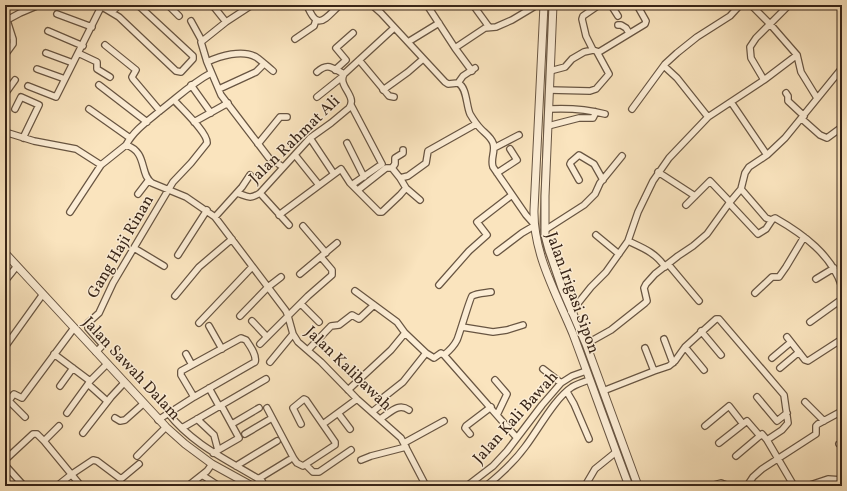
<svg xmlns="http://www.w3.org/2000/svg" width="847" height="491" viewBox="0 0 847 491" font-family="Vollkorn,serif">
	<rect width="100%" height="100%" fill="#fae4be"/>
	<filter id="stains"><feTurbulence type="fractalNoise" baseFrequency=".005" numOctaves="4"/><feColorMatrix values="0 0 0 0 .2 0 0 0 0 .09 0 0 0 0 .02 0 0 0 .5 -.17"/></filter>
	<radialGradient id="worn" r=".72"><stop offset=".6" stop-color="#630" stop-opacity="0"/><stop offset="1" stop-color="#630" stop-opacity=".3"/></radialGradient>
	<g fill="none" stroke-linecap="round" stroke-linejoin="round">
		<path stroke="#85715a" stroke-width="1.5" d="M549,5L540,228L544,248L558,287
			M560,291L570,319
			M582,349L606,408"/>
		<g stroke="#685542" stroke-width="8">
			<path id="minor" d="M99,5L119,17L176,71L181,72L193,59V56L138,5
				M168,5L179,16
				M207,5L214,7L226,22
				M252,5L226,22L201,42L207,62C220,56 242,49 256,57C262,61 268,67 273,71
				M307,5C318,33 325,18 340,5
				M372,5L381,13L445,82L448,84L458,83C467,87 466,105 470,114C473,119 477,125 481,129C485,133 491,137 493,143C496,151 490,159 493,167L526,215L534,224
				M427,5L455,48L472,71
				M473,5L489,27
				M611,5L618,16
				M751,5L770,24L797,55L801,72L817,98
				M112,12L119,5
				M5,14L13,39V44L5,55
				M57,14L92,27
				M7,20L20,13L39,5
				M191,21L202,41
				M618,25H621L626,28L629,33
				M48,31L83,46
				M295,39L314,26L316,20
				M408,42L439,23
				M105,45L136,70L132,77L133,79L160,111
				M455,48L485,28L496,27L512,20L537,5
				M593,50L586,36L582,19L583,16L599,5
				M46,53L73,63
				M78,53L97,62V69L110,77
				M359,60L389,96L394,97
				M207,62L221,95L269,158L283,167
				M664,66L677,78L708,117
				M37,69L65,79
				M335,70L346,60L336,48L353,33
				M550,71L565,67L572,59L584,52L593,50L599,52L645,24L646,21L637,5
				M317,72C328,62 332,68 344,74
				M764,80L751,58L750,47L756,38L789,5
				M458,83L463,76L475,68
				M99,85L147,122
				M191,85L211,113
				M28,86L56,97L102,5
				M219,89L256,72L264,64
				M383,90L408,72L423,59
				M549,90L590,91L596,89L609,74L597,52
				M786,93L788,96V101L804,116
				M5,94L15,80
				M317,97L342,77
				M731,102L767,155
				M351,105L382,164L353,184
				M15,109L21,97L39,105L23,138
				M89,109L130,138
				M549,109C568,108 586,109 605,114
				M632,109L665,64L677,53L697,37L730,16L740,5
				M802,119L820,135L827,138L842,127
				M194,122L228,103
				M548,126L579,118H593L596,112
				M5,132L34,141L76,149L101,165L126,145C148,152 139,174 152,183L186,197L215,217L286,311L288,316L293,334L298,342L321,362L357,399L401,438L426,486
				M310,138L334,174
				M347,143L364,177
				M258,144L280,117H287
				M126,145C134,130 149,120 161,110C178,97 192,83 211,73
				M494,148L519,135
				M295,155L319,185
				M392,168L400,178L408,176L426,163L428,151L476,124
				M392,168L395,164V158L403,153V150
				M658,172L695,196
				M497,173L517,160L510,149
				M400,178L406,188L420,200
				M579,180L570,164L571,162L579,155L594,164L603,180
				M741,189L766,218L771,220L775,218C803,234 832,255 842,287
				M358,190L386,168H392
				M237,193C247,196 249,200 260,193L310,138L331,123L349,108C358,96 337,86 344,74L394,28
				M260,193L289,225
				M138,194L148,181
				M729,203L758,234L766,229L772,220
				M686,205L710,181L730,202
				M70,212L101,165
				M279,215L341,169L350,183L379,212H382L400,195L406,188
				M215,217L242,187L250,175
				M303,226L326,253
				M545,230L584,205L595,194L600,183L622,156
				M596,235L619,254
				M628,241C643,248 656,253 665,267
				M134,248L164,266
				M497,252L522,233L534,226
				M178,255L207,210
				M668,264L699,301
				M300,274L337,243
				M816,279L834,268
				M5,281L17,266
				M439,285L469,251L487,235L477,222L512,195
				M355,291L397,322L405,333L426,353
				M755,293L772,277H779L786,267L804,237
				M175,296L199,267L232,239
				M301,304L319,322
				M571,312L591,287L606,272L628,241L638,212L653,181L669,158L708,117L764,80L797,55
				M240,316L268,287L281,277
				M252,321L267,337
				M810,322L842,299
				M199,323L252,267
				M209,326L222,349
				M462,327L493,332L507,330L523,325
				M701,331L721,355
				M787,337L805,360L808,361L842,339
				M664,339L673,363
				M260,344L308,296L332,275V270L321,257
				M586,344L611,330L645,303L647,301L644,288L646,284L655,274L678,256L693,246L707,234L730,202L741,189L745,173L749,167L767,155L785,138L842,68
				M5,347L43,294
				M685,347L704,370
				M645,348L654,371
				M308,350L331,326L339,325L352,315L359,319L374,305
				M96,352L103,345L88,328V323L99,313L113,283L173,182L191,163L207,143C208,133 181,108 174,100
				M54,354L90,381L88,384L107,401
				M186,354L192,365
				M444,355L517,438
				M772,358L791,342
				M270,362L293,334
				M780,368L799,352
				M543,369L561,383
				M495,380L507,394L497,415
				M90,381L107,364
				M60,386L73,368
				M209,388L219,406
				M348,390L391,350L405,333
				M603,391L654,371L669,366L675,361L685,347L716,319H719L784,395L788,423L782,430L767,440L794,486
				M567,392L574,404L589,439
				M757,397L777,421L787,413
				M8,400L25,417
				M5,402L10,399L14,394L22,398L74,328
				M805,402L824,421
				M267,408L294,459L297,463L303,466L335,445V442L306,400L304,399L293,408L301,424
				M372,412L382,404L384,397L403,382L426,353L434,358L441,353L444,355C449,351 454,346 457,340C460,333 470,298 472,296C477,293 485,293 491,292
				M67,413L88,384
				M168,413C193,445 228,460 262,481L263,483L261,486
				M338,413L350,429
				M115,418L120,421L125,420L143,404
				M197,419L214,435L218,450
				M380,419C390,413 398,402 409,410
				M158,420L194,397L255,362C257,355 250,346 246,340L241,338L181,371V375L194,397
				M232,424L259,408
				M323,424L357,399
				M705,426L729,406L743,424
				M182,428L266,379
				M83,433L111,397L124,383
				M245,434L272,418
				M470,434L465,428L466,426L491,407
				M44,441L81,486
				M404,443L444,421
				M719,443L747,421L760,436
				M839,444L842,443
				M213,453L239,438L221,405
				M137,456L166,427
				M736,456L762,434L767,440
				M5,460L33,434H37L44,441L59,426
				M361,460L371,456L406,447
				M5,465L24,486
				M306,465L313,472H319L351,450
				M236,466L277,441
				M202,475L219,486
				M258,479L289,460
				M57,486L72,474L93,460L97,461L121,479L139,464
				M188,486L207,471L212,464
				M467,486L493,466L507,451L542,405L561,383L572,376L586,371
				M486,486C501,474 514,462 525,447C538,430 555,398 572,387C577,384 583,382 589,380
				M585,486L595,469L616,452
				M710,486L721,483L729,486
				M747,486L753,477L762,469L816,434V426L818,424L842,411
				M807,486L828,479L842,480"/>
		</g>
		<g stroke="#685542" stroke-width="9">
			<path id="tertiary" d="M544,5L534,210C533,254 557,295 573,334C592,385 610,436 629,486
				M553,5L545,196V235L549,250L562,288L586,344L638,486
				M5,253L166,427L185,444L212,464L252,486"/>
		</g>
		<use href="#minor" stroke="#fcedd5" stroke-width="5.5"/>
		<use href="#tertiary" stroke="#fcedd5" stroke-width="7"/>
	</g>
	<g text-anchor="middle" dominant-baseline="central" stroke-width="3" stroke-linejoin="round" paint-order="stroke">
		<g font-size="16" fill="#382518" stroke="#fcedd5">
			<text transform="translate(295 140) rotate(-44)">Jalan Rahmat Ali</text>
			<text transform="translate(121 247) rotate(-60)">Gang Haji Rinan</text>
			<text transform="translate(572 293) rotate(70)">Jalan Irigasi Sipon</text>
			<text transform="translate(131 369) rotate(47)">Jalan Sawah Dalam</text>
			<text transform="translate(348 369) rotate(44)">Jalan Kalibawah</text>
			<text transform="translate(516 418) rotate(-48)">Jalan Kali Bawah</text>
		</g>
	</g>
	<rect width="847" height="491" fill="none" stroke="#fae4be" stroke-width="20"/>
	<rect x="6" y="6" width="835" height="479" fill="none" stroke="#382518" stroke-width="2"/>
	<rect x="10" y="10" width="827" height="471" fill="none" stroke="#382518"/>
	<rect width="100%" height="100%" filter="url(#stains)"/>
	<rect width="100%" height="100%" fill="url(#worn)"/>
</svg>
